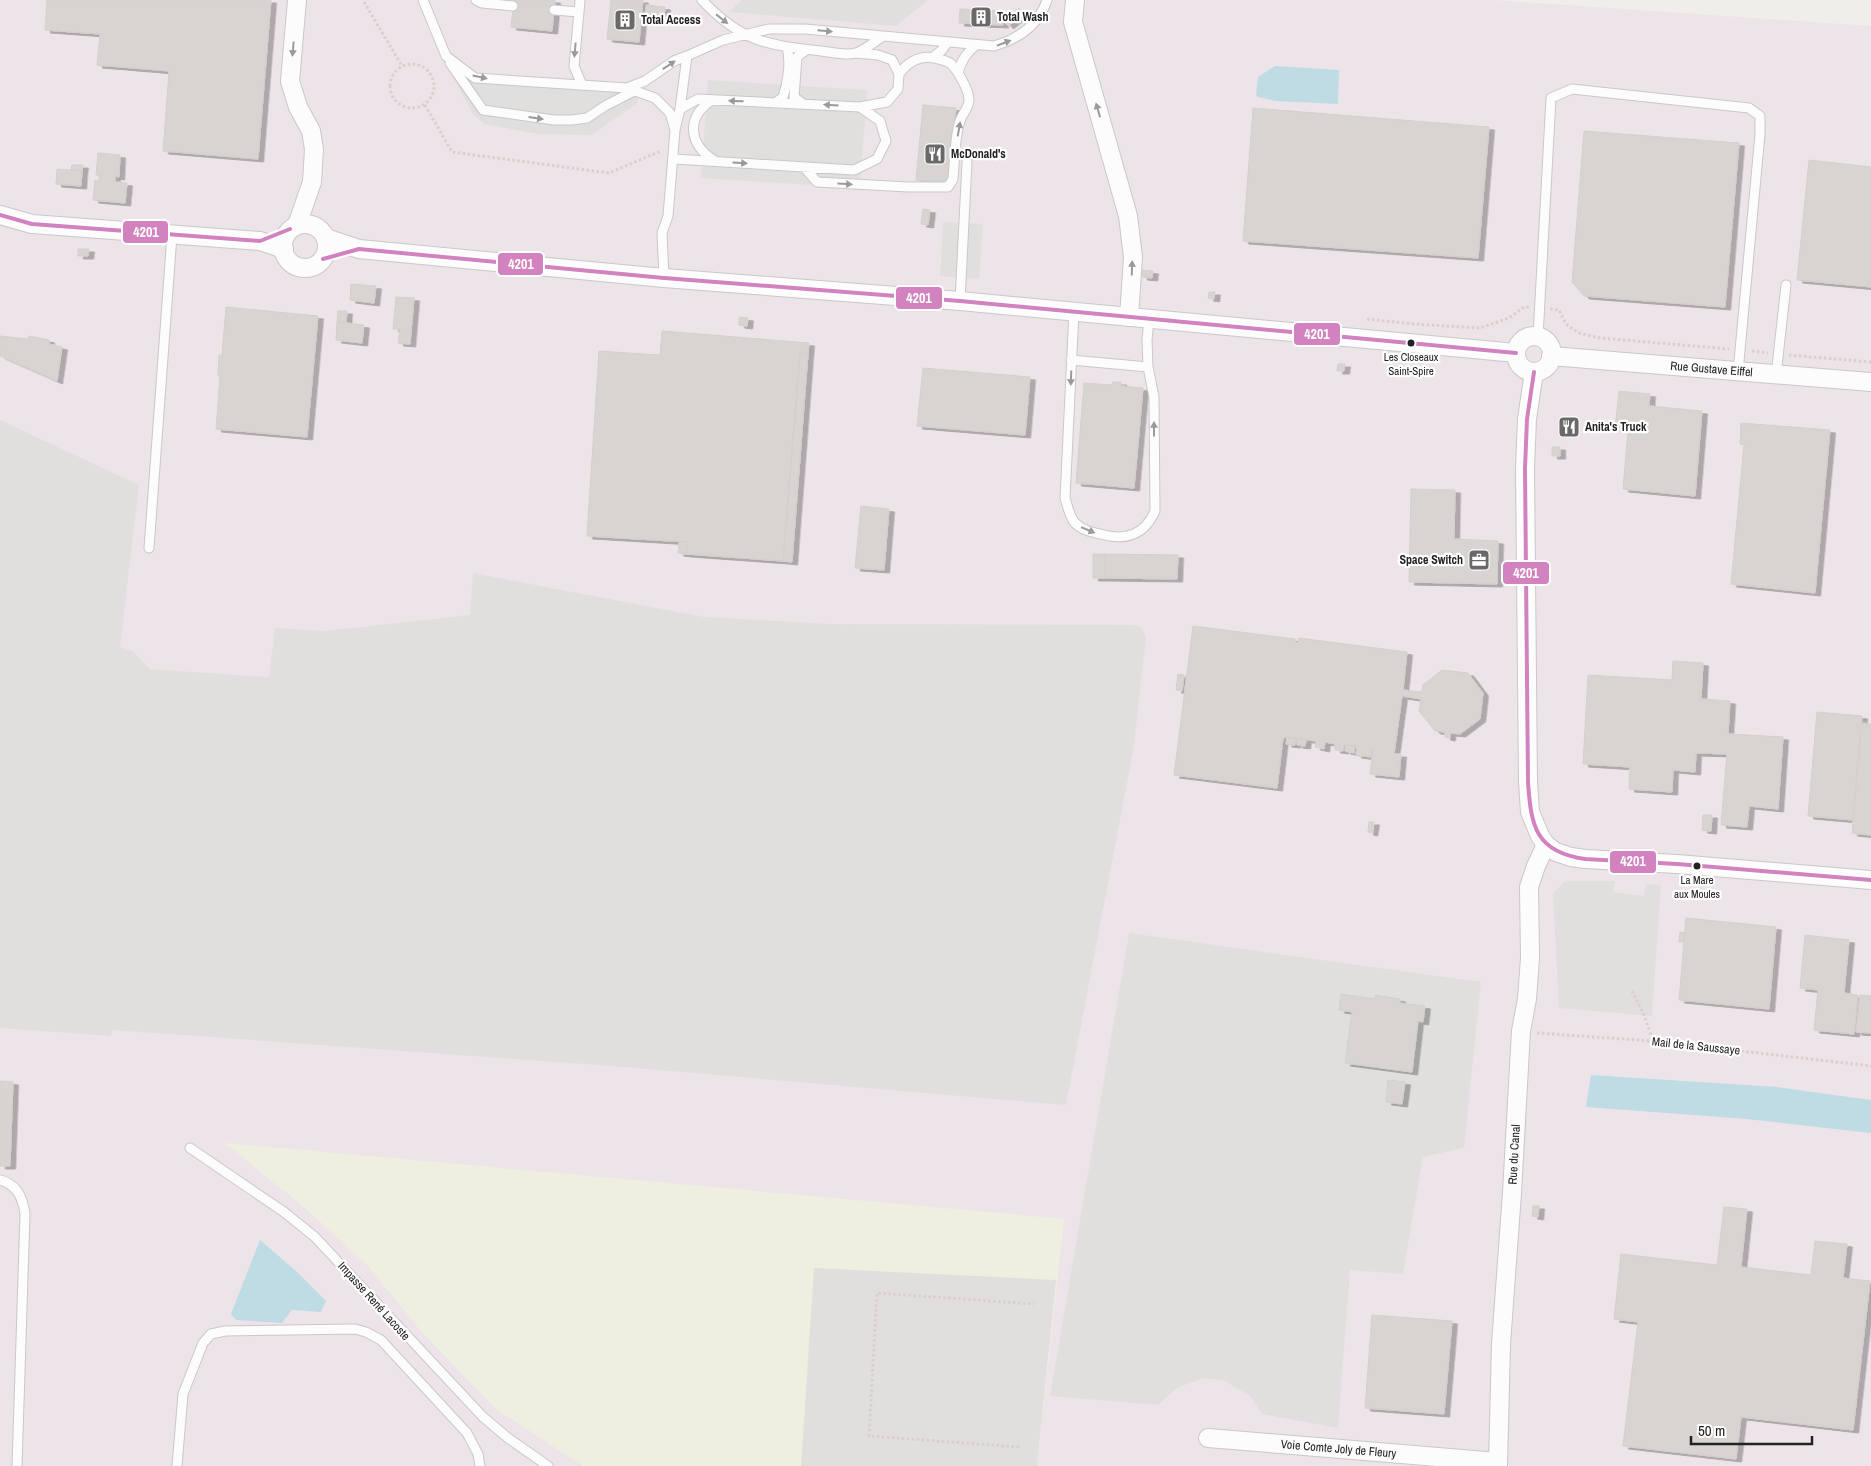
<svg xmlns="http://www.w3.org/2000/svg" width="1871" height="1466" viewBox="0 0 1871 1466" font-family="'Archivo Narrow',sans-serif">
	<defs>
		<filter id="shadow"><feDropShadow dx="5.5" dy="3" stdDeviation="0" flood-color="#0004"/></filter>
	</defs>
	<rect width="100%" height="100%" fill="#f0eeeb"/>
	<path fill="#ede4e9" d="M0,0H1494L1871,26V1466H0Z"/>
	<path fill="#efefdf" d="M225,1143L1064,1219L1037,1466H583L495,1408L420,1330L369,1267L303,1206Z"/>
	<path fill="#e0dfde" d="M742,0H928L896,26L729,12Z
		M447,66L478,81L614,90L638,98V103L591,135L538,134L484,124L473,114Z
		M708,80L867,90L860,188L701,178Z
		M943,222L983,224L979,279L940,276Z
		M0,420L139,485L120,647L133,651L150,669L269,677L275,628L324,631L470,615L473,573L704,617L829,624L1132,625L1142,628L1146,638L1134,746L1066,1105L612,1066L112,1030L111,1036L0,1028Z
		M1565,881H1615L1613,892L1644,896L1646,884L1661,885L1652,1016L1559,1008L1553,894Z
		M1129,933L1481,982L1464,1148L1423,1157L1403,1274L1350,1270L1338,1428L1262,1414L1250,1396L1223,1380L1203,1378L1177,1388L1158,1405L1050,1396Z
		M814,1268L1056,1280L1037,1466H801Z"/>
	<path fill="#bfdbe3" d="M1275,66L1339,70L1338,104L1275,101L1258,97L1256,95L1258,77Z
		M1591,1075L1777,1087L1871,1100V1133L1747,1119L1586,1107Z
		M260,1240L297,1272L326,1301L321,1312L292,1310L282,1323L236,1320L231,1314Z"/>
	<path fill="#d7d4d2" stroke="#d3d0cc" filter="url(#shadow)" d="M47,0H271L258,159L163,151L169,71L97,65L100,34L45,30Z
		M514,0H555L552,31L511,27Z
		M611,0H643L639,42L607,39Z
		M646,5L665,7L664,18L645,16Z
		M1019,8L1023,14L1008,26L1004,21Z
		M960,9L1004,11L1003,25L959,23Z
		M923,105L956,108L948,183L916,180Z
		M1253,108L1489,127L1478,258L1243,241Z
		M1584,131L1739,143L1725,307L1584,296L1572,282Z
		M98,153L120,155L119,177L115,176V182L127,183L125,203L93,200L95,180L99,181V175H96Z
		M1809,160L1871,167V287L1797,280Z
		M72,165H83L82,171L71,170Z
		M57,169L82,171L81,186L56,184Z
		M923,209L930,210L928,225L921,224Z
		M78,249H89L88,256H78Z
		M1142,270L1153,271L1152,278L1142,277Z
		M351,284L376,286L374,303L350,300Z
		M1209,292H1215L1214,299L1208,298Z
		M396,297L414,298L410,344L398,343L400,329H393Z
		M226,307L318,316L307,437L216,429L220,376H218L219,355H222Z
		M338,311H347L346,323L337,322Z
		M739,317L748,318L747,326L739,325Z
		M337,322L364,325L362,343L336,340Z
		M662,331L809,343L808,354L800,353L783,561L686,554L687,542L587,536L599,351L660,355Z
		M0,336L28,339L29,336L49,340V344L62,347L57,381L0,356Z
		M800,353L808,354L792,562L783,561Z
		M1338,364H1345L1344,371H1337Z
		M923,368L1030,377L1025,435L917,426Z
		M1113,382H1121V386L1143,388L1134,488L1076,483L1084,383L1112,385Z
		M1619,391L1650,394L1649,406L1702,411L1695,496L1623,489L1628,430L1615,429Z
		M1741,423L1830,430L1815,593L1731,584L1744,445L1740,444Z
		M1552,447H1560V456H1552Z
		M1411,489L1455,490L1454,539L1498,541L1497,584L1409,582Z
		M861,506L889,509L884,570L855,568Z
		M679,542H687L686,554L678,553Z
		M1093,554H1105V578H1093Z
		M1105,554L1178,555L1177,579L1105,578Z
		M1193,626L1295,639V642L1298,643L1299,638L1407,652L1403,690L1422,692L1423,685L1442,670L1468,673L1483,693L1480,719L1460,734L1450,733V738L1445,737V732L1435,731L1419,711L1421,699L1402,696L1394,754H1401L1399,777L1370,774L1373,749H1372L1371,757L1356,755L1357,747L1344,745L1343,751L1335,750V744L1325,742L1324,749L1315,747L1316,741L1287,737L1283,738L1277,788L1174,775Z
		M1673,661L1703,663L1701,699L1730,701L1728,734L1783,737L1778,809L1749,806L1747,827L1721,825L1727,754L1696,753L1695,772L1673,770L1672,792L1629,789L1630,767L1583,764L1588,675L1672,680Z
		M1178,674L1184,675L1182,691L1176,690Z
		M1817,712L1862,716L1853,820L1808,816Z
		M1861,723L1871,724V835L1852,833Z
		M1287,737L1296,739L1295,745L1286,744Z
		M1297,739L1306,740L1305,746L1297,745Z
		M1346,745L1355,746L1354,753L1345,751Z
		M1703,815H1712L1711,831L1702,830Z
		M1369,822H1374L1372,833L1368,832Z
		M1686,918L1776,927L1769,1009L1679,1000Z
		M1680,932L1685,933L1684,942H1679Z
		M1805,935L1849,940L1844,993L1858,995L1854,1034L1814,1030L1818,990L1800,988Z
		M1341,994L1375,999L1376,995L1400,999V1003L1425,1006L1423,1022L1418,1021L1412,1072L1345,1063L1352,1012L1339,1010Z
		M1860,995L1871,996V1033L1856,1032Z
		M1388,1080L1405,1082L1402,1104L1386,1102Z
		M0,1081L13,1082L10,1166H0Z
		M1533,1206H1539L1538,1217L1532,1216Z
		M1724,1207L1747,1209L1741,1267L1811,1275L1815,1241L1847,1244L1843,1278L1870,1281L1853,1430L1741,1417L1736,1459L1623,1446L1638,1322L1614,1319L1621,1254L1717,1265Z
		M1372,1315L1452,1321L1444,1414L1365,1408Z"/>
	<g fill="none" stroke-linecap="round" stroke-linejoin="round">
		<g stroke="#c9c8c7" stroke-width="11">
			<path id="lane" d="M423,0L446,56L475,78L627,88L655,98L670,113L675,130
				M476,0L482,3L513,6
				M702,0C741,42 767,45 821,51C831,52 847,56 856,53C865,50 874,42 882,37
				M554,10L579,12L580,0
				M579,12L574,66L582,85
				M855,53L878,55L892,60L899,74L898,89L887,102L860,107
				M932,58L942,50L947,43
				M450,63L483,110L554,120H572L587,118L605,106L634,91
				M958,73C961,60 967,53 976,45
				M627,88L645,81L674,61L687,56L723,40L769,29H805L994,46C1018,39 1039,25 1047,0
				M712,100C685,118 689,145 715,161
				M775,103L783,97C788,82 791,62 787,47
				M802,103L794,97L797,57L806,50
				M674,159L854,170L877,159L886,141L880,121L860,107L698,99L680,109
				M804,167L817,182L908,187H948L953,179C955,160 954,139 960,121C962,114 969,108 969,100C969,90 957,69 950,63C946,61 940,59 935,58C919,55 908,62 899,74
				M664,278L662,233L668,216L675,130L680,109L687,56
				M960,301L967,162
				M1074,312L1065,498C1068,507 1069,516 1075,523C1082,530 1091,532 1100,534C1125,541 1144,536 1155,511L1154,397L1148,367L1147,340L1149,319
				M1538,337L1551,98L1572,89L1749,108L1760,116V134L1738,372
				M1071,360L1148,367
				M1776,375L1786,285
				M149,548L172,235
				M190,1148L284,1212L315,1237L483,1417L508,1438L548,1466
				M0,1180C17,1184 23,1198 25,1214L17,1466
				M177,1466L183,1394L203,1343L211,1334L225,1331L355,1329L366,1332L381,1340L467,1433L478,1454L480,1466"/>
		</g>
		<g stroke="#c9c8c7" stroke-width="20">
			<g id="street">
				<path d="M1075,0L1073,22L1128,216L1133,257L1129,317"/>
				<path d="M0,215L32,224L260,241L284,249"/>
				<circle cx="305" cy="246" r="22"/>
				<path d="M297,225L312,182L314,149L311,131L298,107L290,81L297,0"/>
				<path d="M326,238L359,249L664,278L960,301L1516,353"/>
				<circle cx="1534" cy="354" r="18"/>
				<path id="s1" d="M1551,356L1871,382"/>
				<path d="M1534,372L1527,419L1525,468L1528,782L1530,812L1540,836L1546,845L1556,852L1571,857L1585,859L1677,864L1871,880"/>
				<path id="s2" d="M1208,1438L1498,1462"/>
				<path id="s3" d="M1498,1466L1501,1344L1512,1193L1521,1031L1527,999L1530,958L1529,887L1536,866L1546,845"/>
			</g>
		</g>
		<path stroke="#dccecd" stroke-width="3" stroke-dasharray="2.5 2.5" stroke-linecap="butt" d="M364,2L402,66
			M390 86a22 22 0 1 1 44 0a22 22 0 1 1-44 0Z
			M425,105L452,152L609,173L661,151
			M1550,309L1559,310L1566,324L1579,333L1600,338L1729,349
			M1367,319L1413,324L1480,328L1509,318L1524,307H1529
			M1752,351L1768,353
			M1789,355L1871,362
			M1632,991L1644,1015L1653,1041
			M1537,1033L1653,1041L1871,1066
			M1019,1447L869,1436L877,1293L1034,1304"/>
		<use href="#lane" stroke="#fdfcfc" stroke-width="9"/>
		<use href="#street" stroke="#fdfcfc" stroke-width="18"/>
		<g stroke="#fff" stroke-width="8">
			<path id="bus-1" d="M0,215L32,224L260,241L290,229
				M323,259L359,249L664,278L960,301L1516,353
				M1534,372L1527,419L1525,468L1528,782C1531,827 1536,852 1585,859L1677,864L1871,880"/>
		</g>
		<use href="#bus-1" stroke="#d282be" stroke-width="4"/>
	</g>
	<defs><path id="oneway-solid" d="M-6-.8H1V-3.2L6.5 0L1 3.2V.8H-6Z" transform="scale(1.25)"/></defs>
	<g fill="#9a9a9a">
		<use href="#oneway-solid" transform="translate(722 19) rotate(38)"/>
		<use href="#oneway-solid" transform="translate(825 31) rotate(5)"/>
		<use href="#oneway-solid" transform="translate(1004 43) rotate(-21)"/>
		<use href="#oneway-solid" transform="translate(293 49) rotate(95)"/>
		<use href="#oneway-solid" transform="translate(575 50) rotate(95)"/>
		<use href="#oneway-solid" transform="translate(669 65) rotate(-33)"/>
		<use href="#oneway-solid" transform="translate(480 77) rotate(12)"/>
		<use href="#oneway-solid" transform="translate(736 101) rotate(-178)"/>
		<use href="#oneway-solid" transform="translate(831 105) rotate(-177)"/>
		<use href="#oneway-solid" transform="translate(1098 110) rotate(-106)"/>
		<use href="#oneway-solid" transform="translate(536 118) rotate(8)"/>
		<use href="#oneway-solid" transform="translate(959 129) rotate(-80)"/>
		<use href="#oneway-solid" transform="translate(740 163) rotate(3)"/>
		<use href="#oneway-solid" transform="translate(845 184) rotate(3)"/>
		<use href="#oneway-solid" transform="translate(1132 268) rotate(-88)"/>
		<use href="#oneway-solid" transform="translate(1071 378) rotate(92)"/>
		<use href="#oneway-solid" transform="translate(1154 429) rotate(-90)"/>
		<use href="#oneway-solid" transform="translate(1088 530) rotate(23)"/>
	</g>
	<defs>
		<g id="building-square" transform="scale(1.125)"><rect x="-9" y="-9" width="18" height="18" rx="4" fill="#6a6968" stroke="#fff"/><path d="M-4-6H4V6H1V3H-1V6H-4ZM-2.5-4.3h1.7v1.8h-1.7ZM.8-4.3h1.7v1.8H.8ZM-2.5-1h1.7V.8h-1.7ZM.8-1h1.7V.8H.8Z" fill="#fff"/></g>
		<g id="restaurant-square" transform="scale(1.125)"><rect x="-9" y="-9" width="18" height="18" rx="4" fill="#6a6968" stroke="#fff"/><path d="M-5-6h1v4h1v-4h1v4h1v-4h1v5L-1.5 .5V6h-2V.5L-5-1ZM5-6V6H3V1.5H1.5Q1.5-4 5-6Z" fill="#fff"/></g>
		<g id="office-square" transform="scale(1.125)"><rect x="-9" y="-9" width="18" height="18" rx="4" fill="#6a6968" stroke="#fff"/><path d="M-6-3h4V-5.5h4V-3h4V5H-6ZM-1-4.5V-3h2v-1.5ZM-6 0V1H6V0Z" fill="#fff"/></g>
	</defs>
	<g fill-rule="evenodd">
		<use href="#building-square" x="981" y="17"/>
		<use href="#building-square" x="625" y="20"/>
		<use href="#restaurant-square" x="935" y="154"/>
		<use href="#restaurant-square" x="1569" y="427"/>
		<use href="#office-square" x="1479" y="560"/>
	</g>
	<g fill="#222" stroke="#fff" stroke-width="2">
		<circle cx="1411" cy="343" r="4.5"/>
		<circle cx="1697" cy="866" r="4.5"/>
	</g>
	<g text-anchor="middle" dominant-baseline="central" stroke-width="4.5" stroke-linejoin="round" paint-order="stroke">
		<g font-size="11" fill="#222" stroke="#fff">
			<text x="1411" y="357">Les Closeaux<tspan x="1411" dy="14">Saint-Spire</tspan></text>
			<text x="1697" y="880">La Mare<tspan x="1697" dy="14">aux Moules</tspan></text>
		</g>
		<g font-size="12" font-weight="bold" fill="#222" stroke="#fff" text-anchor="start">
			<text x="997" y="17">Total Wash</text>
			<text x="641" y="20">Total Access</text>
			<text x="951" y="154">McDonald's</text>
			<text x="1585" y="427">Anita's Truck</text>
			<text x="1463" y="560" text-anchor="end">Space Switch</text>
		</g>
		<g font-size="12" fill="#222" stroke="#fff">
			<text stroke="none"><textPath href="#s1" startOffset="161">Rue Gustave Eiffel</textPath></text>
			<text transform="translate(1696 1046) rotate(6)">Mail de la Saussaye</text>
			<text stroke="none"><textPath href="#s3" startOffset="312">Rue du Canal</textPath></text>
			<text transform="translate(374 1301) rotate(48)">Impasse René Lacoste</text>
			<text stroke="none"><textPath href="#s2" startOffset="131">Voie Comte Joly de Fleury</textPath></text>
		</g>
	</g>
	<g stroke="#fff" stroke-width="2">
		<rect x="122" y="220" width="47" height="24" rx="5" fill="#d282be"/>
		<rect x="497" y="252" width="47" height="24" rx="5" fill="#d282be"/>
		<rect x="895" y="286" width="48" height="24" rx="5" fill="#d282be"/>
		<rect x="1293" y="322" width="48" height="24" rx="5" fill="#d282be"/>
		<rect x="1502" y="561" width="48" height="24" rx="5" fill="#d282be"/>
		<rect x="1609" y="850" width="48" height="24" rx="5" fill="#d282be"/>
	</g>
	<g font-size="14" text-anchor="middle" font-weight="bold" fill="#fff">
		<text x="146" y="237">4201</text>
		<text x="521" y="269">4201</text>
		<text x="919" y="303">4201</text>
		<text x="1317" y="339">4201</text>
		<text x="1526" y="578">4201</text>
		<text x="1633" y="866">4201</text>
	</g>
	<path d="M1691 1436v8h121v-8" fill="none" stroke="#222222" stroke-width="2.5"/>
	<text x="1698" y="1436" font-size="15" fill="#222222" stroke="#ffffff" stroke-width="4" paint-order="stroke">50 m</text>
</svg>
